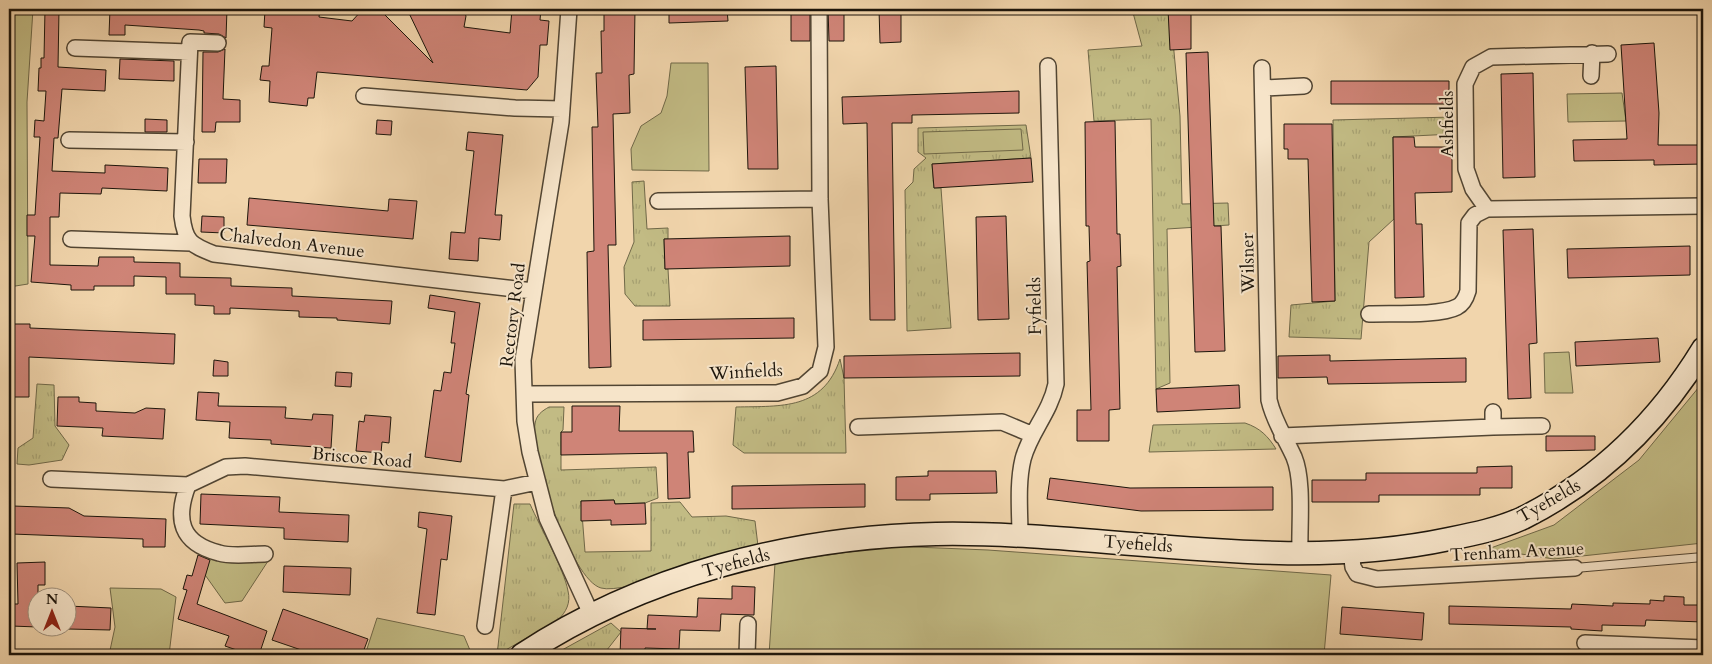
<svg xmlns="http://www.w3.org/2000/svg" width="1712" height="664" viewBox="0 0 1712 664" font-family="Cardo,serif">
	<defs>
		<pattern id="grass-tufts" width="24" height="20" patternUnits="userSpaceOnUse" patternTransform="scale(1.25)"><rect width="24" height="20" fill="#c2bb84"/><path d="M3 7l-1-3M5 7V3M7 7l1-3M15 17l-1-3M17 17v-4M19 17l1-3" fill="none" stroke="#a6a071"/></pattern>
	</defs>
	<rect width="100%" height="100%" fill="#f1d5ac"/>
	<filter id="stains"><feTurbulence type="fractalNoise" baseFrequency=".004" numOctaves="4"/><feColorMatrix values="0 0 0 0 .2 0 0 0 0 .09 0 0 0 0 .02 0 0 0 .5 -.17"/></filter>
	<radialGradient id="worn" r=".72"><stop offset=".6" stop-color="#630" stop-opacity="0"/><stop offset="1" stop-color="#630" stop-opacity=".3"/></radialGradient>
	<path fill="url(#grass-tufts)" stroke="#6f6848" d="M1132,9H1170L1180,116L1182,204L1228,203L1229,225L1167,229L1170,383L1156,389L1151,119L1094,121L1088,50L1142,46Z
		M1453,117V134L1393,137L1394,219L1369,242L1361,339L1289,337L1291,305L1335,301L1333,120Z
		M1026,125L1031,158L932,164L934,188H941L951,328L907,331L905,190L913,182L914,169L926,158L918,152V128Z
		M644,181L647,229L668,228V239H664L665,269H668L670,306H635L625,294L624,267L634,242L632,182Z
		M840,359L844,378L846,453H744L733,445L736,407C782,406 823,410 840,359Z
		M37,384L54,385L55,426L69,445L62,460L29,465L17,464L18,448L33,438Z
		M549,407H564L563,430L561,432V470L656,467L658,498L645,503L615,504L614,500L581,501L585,552L651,551V503L680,502L692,517L726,516L755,521L758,546C729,555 624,595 601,588C571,580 530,454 535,424C536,415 542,411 549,407Z
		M1245,423C1260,428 1268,436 1276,449L1149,452L1153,425Z
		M514,504H530C540,527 564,569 568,591C571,603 566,612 558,620L497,655Z
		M611,623L621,632L603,655H553Z"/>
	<path fill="#c2bb84" stroke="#6f6848" d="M9,9H33L27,102L28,284L9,287Z
		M671,63H708L709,171L632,170L631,149L641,126L661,113L667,96Z
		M1622,93L1626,121L1568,122L1567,94Z
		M1021,129L1023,150L924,154L923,132Z
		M1569,352L1573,393H1545L1544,353Z
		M1703,377V543L1554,559L1488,549L1554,525L1639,460L1699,387Z
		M890,546L988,550L1331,575L1324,655H769L775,563Z
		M206,556L270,558L242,601L225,603L203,572Z
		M110,588L161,589L176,597L169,655H109L115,627Z
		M377,618L464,636L472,655H365Z"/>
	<path fill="#cf8477" stroke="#1c150b" d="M45,9H59L58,67L106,70L105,91L62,89L58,138H54L52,171L105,173V165L168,168L167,191L102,188L101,194L60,193L59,217H50V265L98,266L99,257H134V262L180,263V277L231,278V286L292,288V296L392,301L390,324L337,320V318L299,317V311L230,308V314H214V306L195,305V294H166V277L134,276V286H94V290H71V285L31,282L35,236H27V215H35L40,137H34L35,120L44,121L46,91H38L39,68H41V58H44Z
		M110,9H227L226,38L219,34L204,33V31L199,30L125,25V35H109Z
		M275,9H320L319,17L352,21L363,9H379L433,63L407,9H463L466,16L464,27L510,33L512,9H541L540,20L549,21L547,45H540L538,77L527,90L317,72L314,98H308L307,106L269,102L270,81L260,80L262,66H269L272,28L264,27L265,10L275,11Z
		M604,9H635L634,74L629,75L630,113L613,114L616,245H608L611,367L589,368L587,252L594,251L592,127H598L596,73H602L601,31H604Z
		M669,9H727L728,21L669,23Z
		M791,9H810V41H791Z
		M828,9H844V41H829Z
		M879,9H901V42L880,43Z
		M1168,9H1191V49L1170,50Z
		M1654,43L1659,113L1658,145H1703V164L1654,165V160L1574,161L1573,140L1627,139L1621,45Z
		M225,49L223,99L240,100V122H216L215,132H202L203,52H218Z
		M1208,52L1214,226H1221L1225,351L1195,352L1186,53Z
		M120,59L174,61V81L119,79Z
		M776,66L778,169H748L745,67Z
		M1533,73L1535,177L1503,178L1501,74Z
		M1331,81H1449V104H1331Z
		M1019,91V113L912,115V123H892L895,320H870L867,123L843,124L842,97Z
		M145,119L167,120V132H145Z
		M377,120L392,121L391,135L376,134Z
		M1115,121L1117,234H1120L1121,266L1117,267L1120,409L1109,410V441H1077V410H1091L1087,262L1090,261L1089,226H1086L1085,122Z
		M1284,124H1332L1335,301L1312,302L1308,159H1288V149H1284Z
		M468,132L503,135L495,215H502L500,240L479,238L478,261L449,259L451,232L465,233L474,151L466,150Z
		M1393,137H1414L1415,147H1452V192L1415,193L1416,224H1422L1424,297L1395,298Z
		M1031,158L1033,182L934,188L932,164Z
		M199,159H227L226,183H198Z
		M249,198L388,211L389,199L417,201L413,239L247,225Z
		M202,216L224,217V233L201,232Z
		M1006,216L1009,319L978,320L976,217Z
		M1533,229L1537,343L1529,344L1531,398L1508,399L1503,230Z
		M790,236V266L665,269L664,239Z
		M1690,246V275L1568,278L1567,249Z
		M430,295L480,303L466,394L469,395L461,462L425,457L434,390L441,391L444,372L451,373L455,343H451L455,312L428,308Z
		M794,318V338L643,340V320Z
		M9,324H30V328L175,334L174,364L29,357V397H9Z
		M1658,338L1660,362L1576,366L1575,342Z
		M1020,353V376L844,378V356Z
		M1330,355V361L1466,358V382L1328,384L1327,377L1278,378V356Z
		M214,360L228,362V376H213Z
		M336,372L352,373L351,387L335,386Z
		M1239,385L1240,408L1157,412L1156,389Z
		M198,392L219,393L218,406L286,407L285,418L312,420L313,414L333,415L331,448L271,444V440L229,438L230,422L196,420Z
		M58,397H79V402L96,403V411L135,413L146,408L165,409L163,439L102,436L103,428L57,426Z
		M572,406H620L619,431H693L694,452H688L690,498L668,499L667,453L561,455V432H572Z
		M365,415L391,417L389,443L382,442L381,453L356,451L359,421L364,422Z
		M1546,436H1595V450L1546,451Z
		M1512,466V488H1480V495H1379V502H1312V480H1366V473H1477V467Z
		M928,471H996L997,493L930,494V500H896V477L928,476Z
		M1050,478L1130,488L1273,487V510L1141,511L1047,499Z
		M865,484V507L732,509V486Z
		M201,494L280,497L279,512L349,515L348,542L284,539V528L200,524Z
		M614,500L615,504L645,503L646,524L611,525V520L581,521V501Z
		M13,506L69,508L84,516L166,519L165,547H143V539L12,534Z
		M419,512L452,516L447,560L441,559L435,615L417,613L427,529L418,527Z
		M198,555L210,560L197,604L267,631L259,655H251L225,646L229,636L178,619L187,590L183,589L187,575L192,576Z
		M45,562V585H38V627L11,626V604H18L17,563Z
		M284,566L351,568L350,595L283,592Z
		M732,586L755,587L754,615L721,614L720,631L680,630L679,649L645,648V655H620L621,628L656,629H647L648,615L697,617L698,598L732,599Z
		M1664,596L1684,597V605H1703V622L1646,620L1645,626L1602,625V631L1571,629V627L1449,624V606L1571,609L1572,604L1613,606V603L1650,604V600L1664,601Z
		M68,606L111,608L110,630L68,629Z
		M1342,607L1424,613L1422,640L1340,634Z
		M283,609L368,639L362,655H316L272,640Z"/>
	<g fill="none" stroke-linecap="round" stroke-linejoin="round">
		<g stroke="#514533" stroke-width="10">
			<path id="lane" d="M1575,568L1703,557"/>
		</g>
		<g stroke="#514533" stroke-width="18">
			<path id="street" d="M569,9L561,122L523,360L525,421L530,452L547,518L592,616
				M218,43L190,42L182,216C185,242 191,245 214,254L533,291
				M75,48L189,52
				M1262,68L1269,400C1274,422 1285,437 1294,457C1304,481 1299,526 1300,553
				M1591,76L1592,53
				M1263,88L1304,86
				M364,96L515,108L562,109
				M69,140L186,142
				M658,201L820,199
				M1487,209L1703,206
				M71,239L191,243
				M1369,314C1390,313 1440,316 1457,307C1463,304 1466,298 1468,291L1469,223L1475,215L1487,209L1473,189L1466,169L1465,84L1473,67L1491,57L1608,54
				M525,394L777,393L803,386L820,371L826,347L820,199L819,9
				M1493,412V427L1542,426
				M858,427L1002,422L1033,435
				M1282,436L1493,427
				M51,479L188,485
				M1020,537C1020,512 1017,484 1023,459C1030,432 1050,413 1056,384L1048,66
				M1351,552L1353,567L1357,574L1377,579L1575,568
				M265,554C251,554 232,557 219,553C180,543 175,519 188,485L226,467L245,466L504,489L537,482
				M485,626L504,489
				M1585,643L1703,648
				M747,655L748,624"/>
		</g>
		<g stroke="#1c150b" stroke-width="25">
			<path id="secondary" d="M522,655C643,575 792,537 936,534C1106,531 1280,575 1449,539C1474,534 1499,529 1523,518C1599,480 1659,421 1703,349"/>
		</g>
		<use href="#lane" stroke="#f6e4c9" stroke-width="8"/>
		<use href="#street" stroke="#f6e4c9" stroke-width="15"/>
		<use href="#secondary" stroke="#f6e4c9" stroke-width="22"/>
	</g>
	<g text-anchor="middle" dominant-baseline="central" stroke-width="4" stroke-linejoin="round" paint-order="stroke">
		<g font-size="18" fill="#1c150b" stroke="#f6e4c9">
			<text transform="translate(1447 124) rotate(-90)">Ashfields</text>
			<text transform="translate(292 243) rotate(7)">Chalvedon Avenue</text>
			<text transform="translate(1248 263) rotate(-91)">Wilsner</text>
			<text transform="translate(1035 306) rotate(-91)">Fyfields</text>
			<text transform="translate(513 315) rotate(-83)">Rectory Road</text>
			<text transform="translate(746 372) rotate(-3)">Winfields</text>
			<text transform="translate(362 458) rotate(5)">Briscoe Road</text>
			<text transform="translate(1549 501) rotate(-30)">Tyefields</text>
			<text transform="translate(1138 544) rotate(4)">Tyefields</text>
			<text transform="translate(1517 552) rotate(-3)">Trenham Avenue</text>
			<text transform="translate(736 563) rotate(-15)">Tyefields</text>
		</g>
	</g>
	<rect width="1712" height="664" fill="none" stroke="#f1d5ac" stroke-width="30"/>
	<rect x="10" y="10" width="1692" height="644" fill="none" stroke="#1c150b" stroke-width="2.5"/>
	<rect x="15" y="15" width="1682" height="634" fill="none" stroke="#1c150b"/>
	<g transform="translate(52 612)"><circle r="24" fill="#f6e4c9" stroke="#9f917d"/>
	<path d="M0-4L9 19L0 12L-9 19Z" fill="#8f2418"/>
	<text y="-8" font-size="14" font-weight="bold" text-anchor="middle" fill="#1c150b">N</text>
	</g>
	<rect width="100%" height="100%" filter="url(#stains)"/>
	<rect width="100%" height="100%" fill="url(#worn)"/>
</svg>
